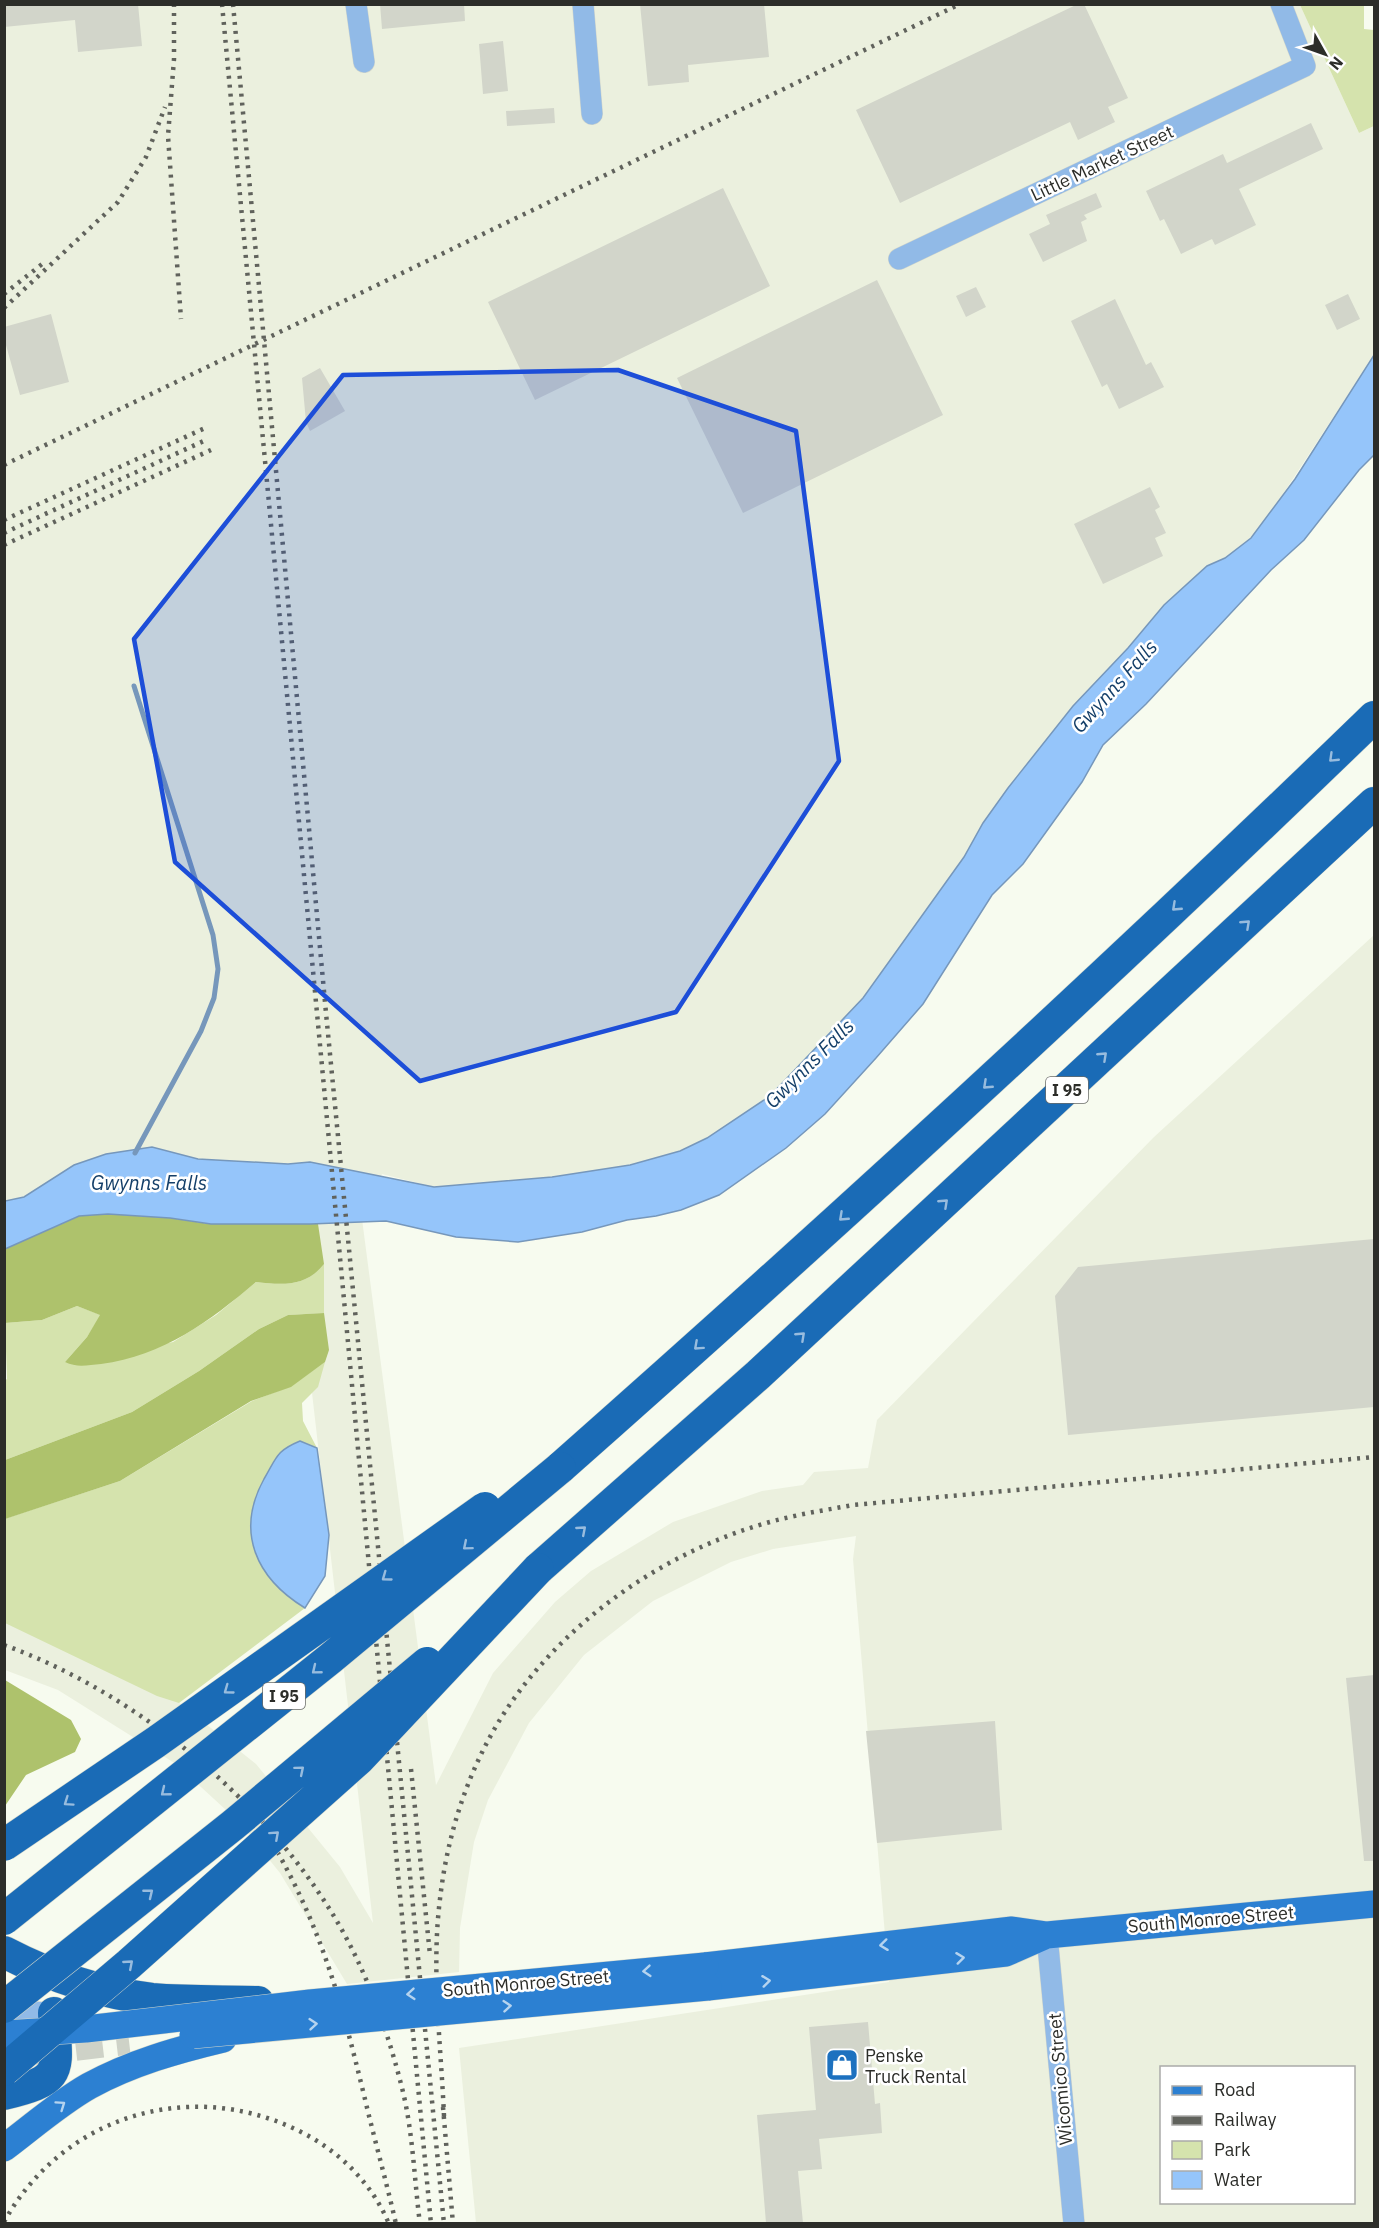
<svg xmlns="http://www.w3.org/2000/svg" width="1379" height="2228" viewBox="0 0 1379 2228" font-family="'IBM Plex Sans',sans-serif">
	<rect width="100%" height="100%" fill="#f7fbef"/>
	<path fill="#ebf0de" fill-rule="evenodd" d="M5,5H1300L1359,133L1374,126V355L1266,520L1250,538L1225,558L1207,566L1164,605L983,823L964,857L863,998L770,1096L707,1138L680,1151L630,1165L552,1177L434,1187L382,1174L362,1219L436,1785L493,1673L555,1602L591,1571L673,1522L762,1491L803,1485L814,1472L868,1468L877,1420L1154,1137L1374,935V2223H476L459,2048L889,1982L853,1559L856,1536L773,1549L731,1562L653,1601L584,1655L529,1723L488,1800L474,1842L460,1928L459,1972L347,1984L280,1873L239,1822L176,1764L58,1690L5,1670V1611L152,1681L256,1764L340,1867L373,1923L292,1219L235,1161L198,1159L152,1147L106,1154L74,1165L24,1197L5,1201ZM1162,2068H1354V2202H1162Z"/>
	<path fill="#d5e3ad" d="M1300,5H1364V29L1374,30V126L1359,133Z
		M324,1264V1313L288,1315L259,1329L199,1371L132,1412L5,1460L4,1381L7,1379L5,1323L42,1320L77,1306L101,1315L87,1337L65,1362L173,1342L216,1315L256,1282C283,1285 306,1287 324,1264Z
		M325,1362L318,1387L302,1403L303,1421L317,1448L300,1441L297,1603L305,1608L179,1703L157,1696L5,1623L4,1519L120,1481L252,1401L291,1386Z"/>
	<path fill="#aec26c" d="M108,1214L170,1218L210,1224H318L324,1264C306,1287 283,1285 256,1282C210,1321 163,1356 101,1364C88,1365 77,1368 65,1362L87,1337L100,1315L77,1306L42,1320L5,1323L4,1249L79,1216Z
		M324,1313L329,1350L325,1362L291,1387L251,1401L120,1481L5,1519V1460L132,1412L199,1371L259,1329L288,1315Z
		M5,1680L71,1720L81,1739L75,1752L26,1775L5,1806Z"/>
	<path fill="#95c5fa" stroke="#7697bb" stroke-width="1.5" d="M1374,355V455L1359,470L1304,540L1271,570L1146,704L1103,745L1082,782L1023,864L992,895L923,1004L876,1058L825,1114L786,1148L719,1195L681,1210L656,1216L627,1220L582,1232L518,1242L456,1237L386,1221L310,1224H211L170,1218L108,1214L79,1216L5,1249V1201L24,1197L74,1165L106,1154L152,1147L198,1159L288,1164L310,1162L434,1187L552,1177L630,1165L680,1151L707,1138L770,1096L863,998L964,857L983,823L1008,788L1073,706L1128,648L1164,605L1207,566L1225,558L1251,538L1295,479Z
		M300,1441L317,1448L329,1535L325,1576L305,1608C256,1578 235,1532 264,1479C277,1457 276,1451 300,1441Z"/>
	<g fill="none" stroke-linecap="round" stroke-linejoin="round">
		<path stroke="#7697bb" stroke-width="5" d="M134,686L213,935L218,969L214,998L201,1031L135,1153"/>
	</g>
	<path fill="#d2d5ca" d="M4,4H138L142,46L78,52L75,20L4,27Z
		M380,4H464L465,21L382,29Z
		M640,4H764L769,57L688,65L689,82L648,86Z
		M1078,4H1084L1128,98L1108,107L1115,122L1078,140L1070,122L900,203L856,110Z
		M503,41L508,91L483,94L479,44Z
		M554,108L555,123L507,126L506,111Z
		M1311,123L1323,149L1239,189L1256,225L1215,245L1212,239L1181,254L1164,219L1160,221L1146,191L1223,154L1227,163Z
		M723,188L770,286L535,400L488,302Z
		M1096,193L1102,207L1084,215L1087,219L1081,222L1087,241L1043,262L1029,234L1050,224L1046,215Z
		M877,280L943,415L743,513L677,378Z
		M976,287L986,307L966,317L956,296Z
		M1348,294L1360,319L1337,330L1325,305Z
		M1115,299L1146,365L1151,362L1164,387L1119,409L1107,384L1102,387L1071,321Z
		M51,314L69,382L20,395L4,338V327Z
		M320,368L345,411L310,431L306,422L302,378Z
		M1150,487L1160,507L1155,510L1166,533L1155,538L1163,556L1103,584L1074,524Z
		M1374,1239V1407L1068,1435L1055,1296L1078,1267Z
		M1374,1675V1861H1364L1346,1678Z
		M995,1721L1002,1830L877,1843L866,1731Z
		M868,2022L875,2104L880,2103L882,2133L819,2139L822,2169L798,2171L803,2223H766L757,2115L816,2110L809,2027Z"/>
	<g fill="none" stroke-linecap="round" stroke-linejoin="round">
		<path stroke="#ced2c7" stroke-width="27" stroke-dasharray="27 14" stroke-linecap="butt" d="M35,2052L129,2041"/>
		<g stroke="#d2d6cb" stroke-width="22">
			<path id="minor" d="M356,4L364,62
				M583,4L592,114
				M899,259L1305,66L1281,4
				M1047,1935L1074,2224
				M4,2011L54,2013"/>
		</g>
		<g stroke="#d2d6cb" stroke-width="28">
			<path id="major" d="M705,1966L1012,1930L1047,1935L1374,1904
				M708,1987L1006,1953L1047,1935
				M4,2148C32,2127 59,2103 89,2086C131,2063 177,2050 223,2039"/>
		</g>
		<g stroke="#d2d6cb" stroke-width="33">
			<path id="highway" d="M560,1468C837,1223 1109,974 1374,717
				M538,1569L758,1375L1374,803
				M4,1952C50,1976 101,1993 152,1999C187,2002 223,2001 258,2002
				M4,2094C67,2079 56,2071 54,2013"/>
		</g>
		<use href="#minor" stroke="#91bae7" stroke-width="21"/>
		<use href="#major" stroke="#2c80d2" stroke-width="27"/>
		<use href="#highway" stroke="#1a6bb6" stroke-width="32"/>
		<path stroke="#60625c" stroke-width="4.5" stroke-dasharray="3 6" stroke-linecap="butt" d="M174,4V59L168,136L181,319
			M222,4L431,2224
			M233,4L326,1013L444,2224
			M4,294L46,261
			M4,308L118,202L146,157L165,107
			M4,465L960,4
			M4,520L205,428
			M4,533L208,439
			M4,545L211,450
			M4,1645C134,1692 259,1795 332,1913C364,1965 386,2025 401,2084C413,2129 414,2178 420,2224
			M411,1769L430,1955
			M273,1844C322,1929 341,2001 364,2095C374,2138 386,2180 396,2224
			M443,2107L453,2224
			M444,2116C441,2044 431,1970 440,1899C447,1838 465,1780 495,1728C556,1623 673,1543 790,1517C811,1512 832,1509 853,1505L1374,1457
			M4,2222C62,2117 187,2078 295,2129C336,2148 371,2181 389,2224"/>
		<g stroke="#d2d6cb" stroke-width="28" stroke-linecap="butt">
			<path id="major-bridge" d="M4,2034L86,2029L310,2003L705,1966
				M193,2035L708,1987"/>
		</g>
		<g stroke="#d2d6cb" stroke-width="33" stroke-linecap="butt">
			<path id="highway-bridge" d="M4,1845L156,1742L485,1508
				M4,1919L331,1658L560,1468
				M4,2007L233,1825L427,1663
				M4,2070L129,1964L359,1759L538,1569"/>
		</g>
		<use href="#major-bridge" stroke="#2c80d2" stroke-width="27"/>
		<use href="#highway-bridge" stroke="#1a6bb6" stroke-width="32"/>
	</g>
	<defs><path id="oneway-chevron" d="M-2-3.5L2.5 0L-2 3.5" fill="none" stroke-width="1.6" stroke-linecap="round" stroke-linejoin="round" transform="scale(1.5)"/></defs>
	<g stroke="#98bcde">
		<use href="#oneway-chevron" transform="translate(1333 758) rotate(136)"/>
		<use href="#oneway-chevron" transform="translate(1176 907) rotate(137)"/>
		<use href="#oneway-chevron" transform="translate(1246 924) rotate(-43)"/>
		<use href="#oneway-chevron" transform="translate(1103 1056) rotate(-43)"/>
		<use href="#oneway-chevron" transform="translate(987 1085) rotate(137)"/>
		<use href="#oneway-chevron" transform="translate(944 1203) rotate(-43)"/>
		<use href="#oneway-chevron" transform="translate(843 1217) rotate(137)"/>
		<use href="#oneway-chevron" transform="translate(801 1336) rotate(-43)"/>
		<use href="#oneway-chevron" transform="translate(698 1346) rotate(138)"/>
		<use href="#oneway-chevron" transform="translate(582 1530) rotate(-41)"/>
		<use href="#oneway-chevron" transform="translate(467 1546) rotate(140)"/>
		<use href="#oneway-chevron" transform="translate(386 1577) rotate(144)"/>
		<use href="#oneway-chevron" transform="translate(316 1670) rotate(141)"/>
		<use href="#oneway-chevron" transform="translate(228 1690) rotate(144)"/>
		<use href="#oneway-chevron" transform="translate(300 1770) rotate(-40)"/>
		<use href="#oneway-chevron" transform="translate(165 1792) rotate(141)"/>
		<use href="#oneway-chevron" transform="translate(68 1802) rotate(145)"/>
		<use href="#oneway-chevron" transform="translate(275 1835) rotate(-42)"/>
		<use href="#oneway-chevron" transform="translate(149 1893) rotate(-39)"/>
		<use href="#oneway-chevron" transform="translate(129 1964) rotate(-41)"/>
	</g>
	<g stroke="#b5d3ef">
		<use href="#oneway-chevron" transform="translate(884 1945) rotate(173)"/>
		<use href="#oneway-chevron" transform="translate(960 1958) rotate(-7)"/>
		<use href="#oneway-chevron" transform="translate(647 1971) rotate(175)"/>
		<use href="#oneway-chevron" transform="translate(766 1981) rotate(-7)"/>
		<use href="#oneway-chevron" transform="translate(411 1994) rotate(175)"/>
		<use href="#oneway-chevron" transform="translate(507 2006) rotate(-5)"/>
		<use href="#oneway-chevron" transform="translate(313 2024) rotate(-5)"/>
		<use href="#oneway-chevron" transform="translate(61 2105) rotate(-35)"/>
	</g>
	<path fill="#1d4ed8" fill-opacity="0.2" stroke="#1d4ed8" stroke-width="4.5" stroke-linejoin="round" d="M618,370L796,431L839,761L676,1012L420,1081L175,862L134,639L343,375Z"/>
	<defs>
		<g id="shop-square" transform="scale(1.725)"><rect x="-9" y="-9" width="18" height="18" rx="4" fill="#1d71bf" stroke="#fff"/><path d="M-5-2.5h2.3a2.7 3.5 0 0 1 5.4 0H5L5.5 6h-11ZM-1.5-2.5h3a1.5 2.3 0 0 0-3 0Z" fill="#fff"/></g>
	</defs>
	<g fill-rule="evenodd">
		<use href="#shop-square" x="842" y="2065"/>
	</g>
	<g text-anchor="middle" dominant-baseline="central" stroke-width="5" stroke-linejoin="round" paint-order="stroke">
		<g fill="#fff" stroke="#6b6c69" stroke-width="1.5">
			<rect x="1046" y="1077" width="42" height="26" rx="4.5"/>
			<rect x="263" y="1683" width="42" height="26" rx="4.5"/>
		</g>
		<g font-size="16" font-weight="bold" fill="#2c2d29">
			<text x="1067" y="1090">I 95</text>
			<text x="284" y="1696">I 95</text>
		</g>
		<g font-size="18" fill="#2c2d29" stroke="#fff">
			<text transform="translate(1102 163) rotate(-25)">Little Market Street</text>
			<text transform="translate(1211 1919) rotate(-5)">South Monroe Street</text>
			<text transform="translate(526 1983) rotate(-5)">South Monroe Street</text>
			<text transform="translate(1060 2079) rotate(-95)">Wicomico Street</text>
		</g>
		<g font-size="18" fill="#2c2d29" stroke="#fff" text-anchor="start">
			<text x="865" y="2055">Penske<tspan x="865" dy="21">Truck Rental</tspan></text>
		</g>
		<g font-size="20" font-style="italic" fill="#143f69" stroke="#fff">
			<text transform="translate(1114 686) rotate(-48)">Gwynns Falls</text>
			<text transform="translate(809 1063) rotate(-45)">Gwynns Falls</text>
			<text x="149" y="1182">Gwynns Falls</text>
		</g>
	</g>
	<rect width="1379" height="2228" fill="none" stroke="#2c2d29" stroke-width="12"/>
	<rect x="1160" y="2066" width="195" height="138" fill="#ffffff" stroke="#ababa9" stroke-width="1.5"/>
	<rect x="1172" y="2086" width="30" height="9" fill="#2c80d2" stroke="#ababa9" stroke-width="1.5"/>
	<text x="1214" y="2096" font-size="18" fill="#2c2d29">Road</text>
	<rect x="1172" y="2116" width="30" height="9" fill="#60625c" stroke="#ababa9" stroke-width="1.5"/>
	<text x="1214" y="2126" font-size="18" fill="#2c2d29">Railway</text>
	<rect x="1172" y="2141" width="30" height="18" fill="#d5e3ad" stroke="#ababa9" stroke-width="1.5"/>
	<text x="1214" y="2156" font-size="18" fill="#2c2d29">Park</text>
	<rect x="1172" y="2171" width="30" height="18" fill="#95c5fa" stroke="#ababa9" stroke-width="1.5"/>
	<text x="1214" y="2186" font-size="18" fill="#2c2d29">Water</text>
	<g transform="translate(1325 54) rotate(130)" stroke="#ffffff" stroke-width="4.5" paint-order="stroke">
	<path d="M0-4.5L10 22L0 15L-10 22Z" fill="#2c2d29"/>
	<text y="-9" font-size="16" font-weight="bold" text-anchor="middle" fill="#2c2d29">N</text>
	</g>
</svg>
